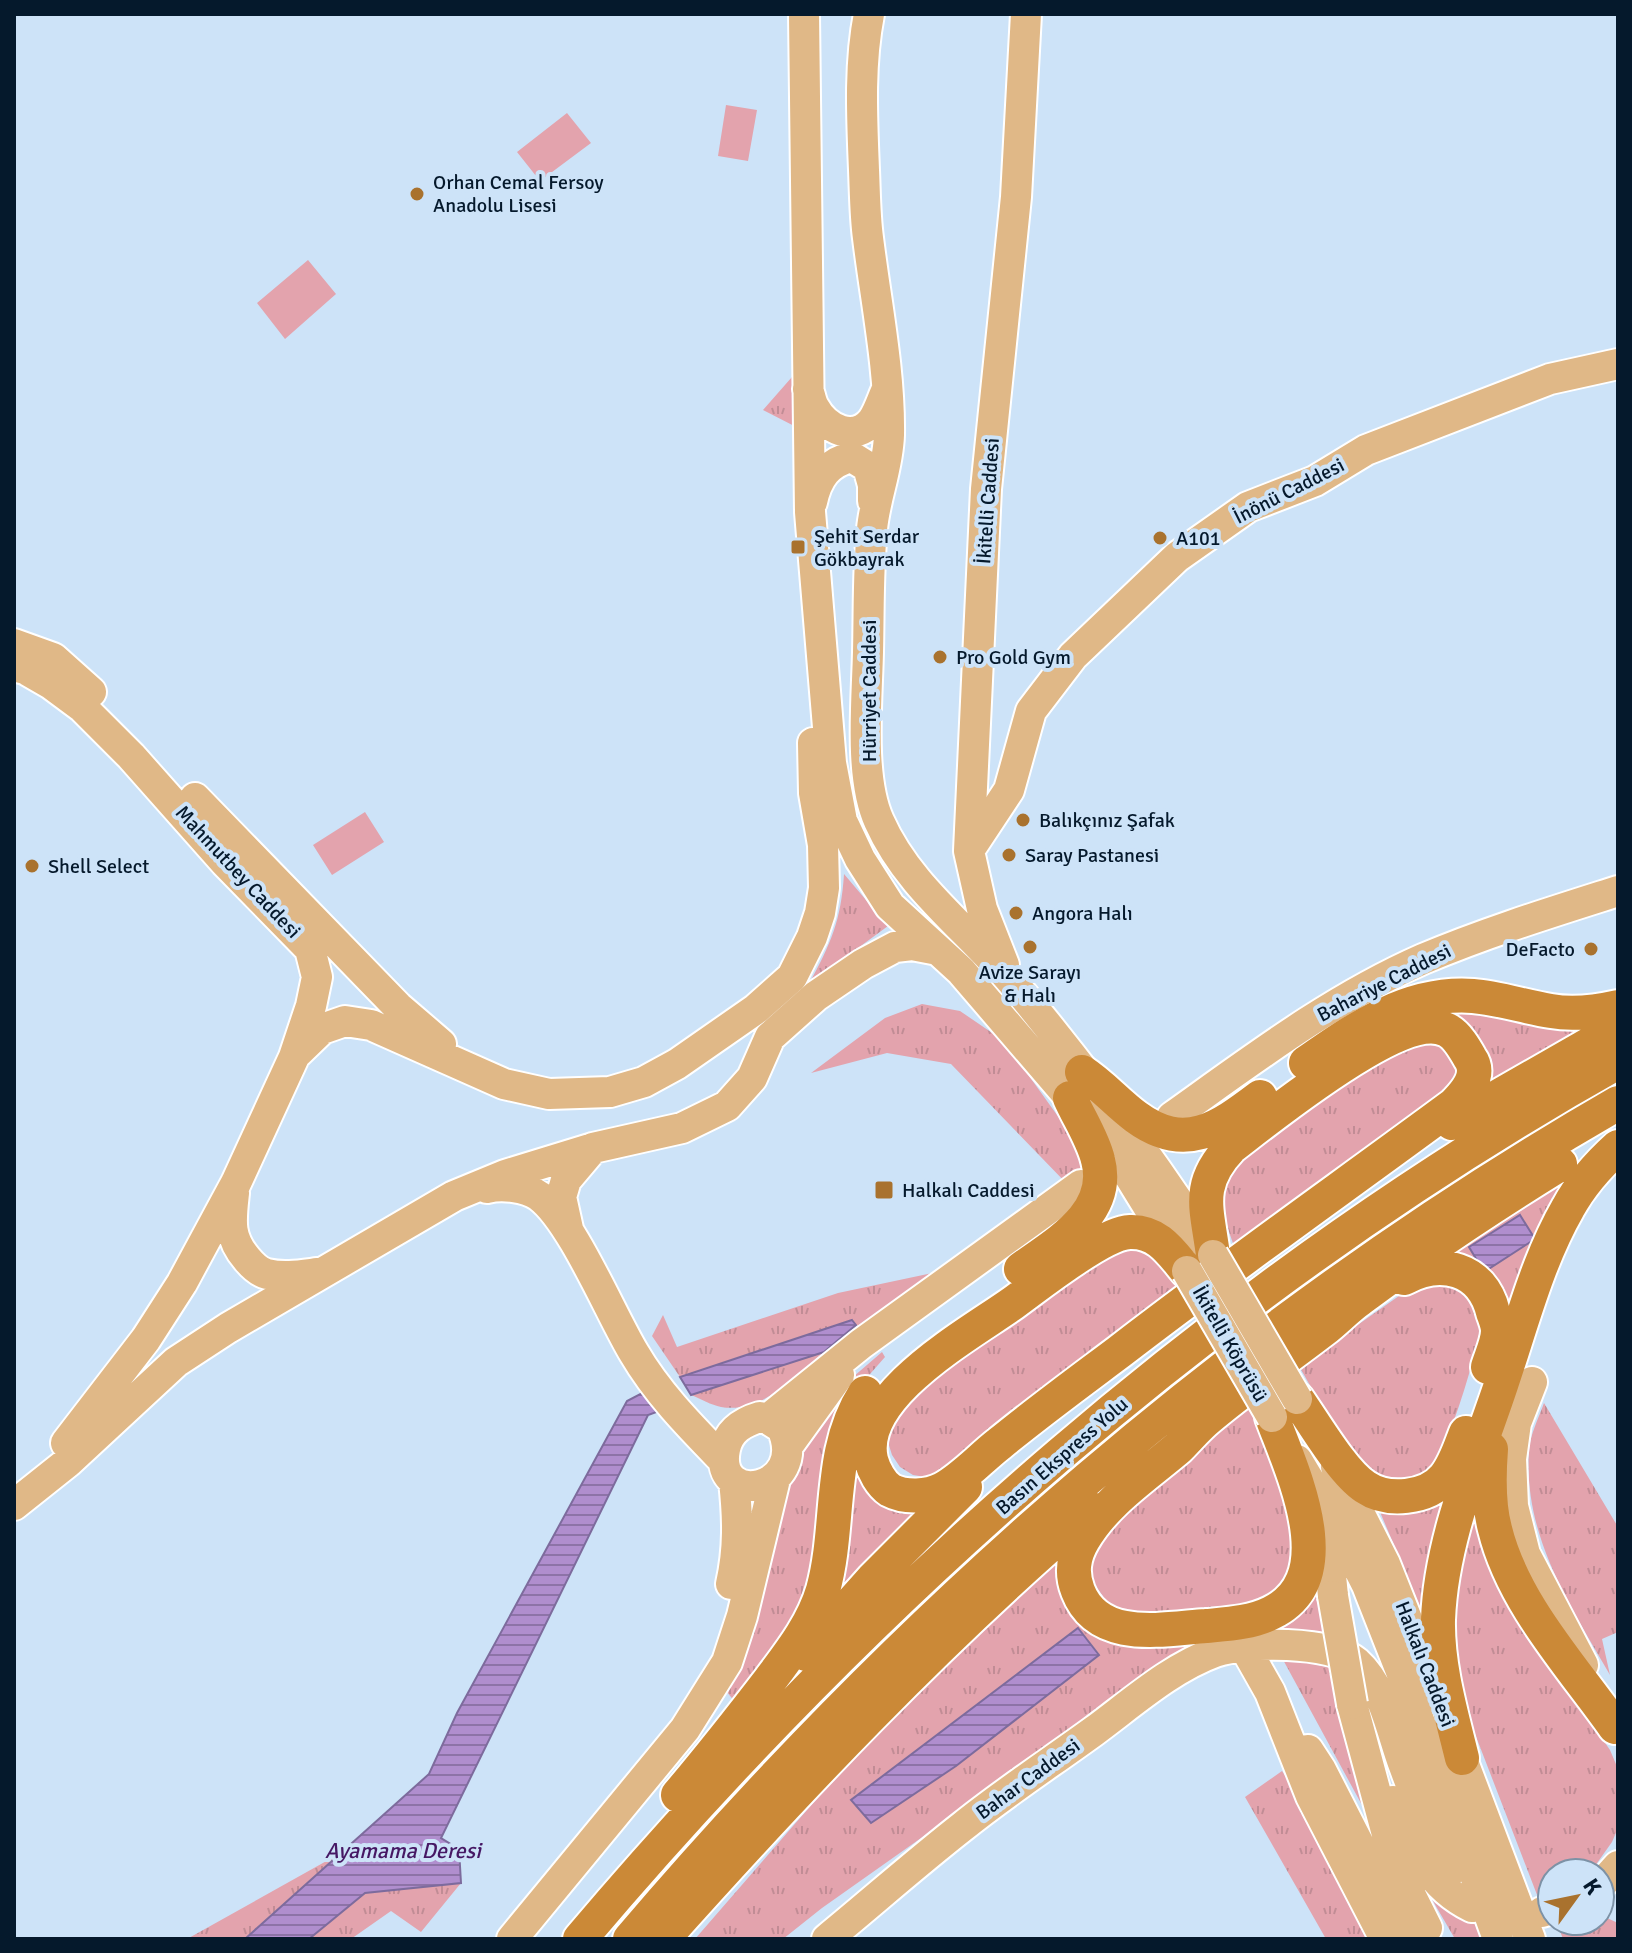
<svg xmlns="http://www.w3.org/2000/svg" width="1632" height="1953" viewBox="0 0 1632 1953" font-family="Signika,sans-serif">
	<defs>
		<pattern id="grass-tufts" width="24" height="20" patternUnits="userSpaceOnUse" patternTransform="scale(2)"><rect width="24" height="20" fill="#e3a3ad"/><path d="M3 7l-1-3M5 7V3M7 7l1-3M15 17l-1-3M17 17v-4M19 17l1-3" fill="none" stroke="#c18c95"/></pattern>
		<pattern id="water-rules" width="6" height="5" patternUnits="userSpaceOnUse" patternTransform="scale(2)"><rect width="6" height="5" fill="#b08ece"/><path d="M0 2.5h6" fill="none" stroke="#8d73a7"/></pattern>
	</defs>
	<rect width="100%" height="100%" fill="#cde3f8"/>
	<path fill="url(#grass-tufts)" fill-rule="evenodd" d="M799,369L802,430L763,410Z
		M844,874L888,926L809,984C831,943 841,921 844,874Z
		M922,1004L960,1011L1004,1041L1090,1161L1068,1185L951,1064L887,1053L811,1073L885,1018Z
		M1456,1005L1597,1027L1479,1097C1478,1061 1487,1018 1440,1012Z
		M1430,1038L1458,1060L1460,1078L1450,1098L1235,1248C1223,1219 1220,1197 1228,1167L1389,1049Z
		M1580,1163L1504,1338V1312L1424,1260Z
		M1138,1240L1179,1286L932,1478L913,1475L900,1467L892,1455L886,1436L891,1415L920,1386L1116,1245Z
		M956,1268L866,1327L856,1325L852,1320L680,1377L652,1336L663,1315L677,1347L838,1293Z
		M1446,1279C1459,1287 1476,1295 1481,1312C1486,1330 1446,1454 1433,1467C1420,1480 1404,1481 1387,1485L1346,1449L1299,1366L1416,1284Z
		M824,1352C795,1376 763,1414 721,1407C711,1405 701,1399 691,1395Z
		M882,1352L885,1357L856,1390L810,1587L798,1618L735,1702L722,1686L788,1475L808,1432L853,1377Z
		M1544,1403L1618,1527V1632L1602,1639L1610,1675C1570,1605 1523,1536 1529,1450C1530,1435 1539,1417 1544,1403Z
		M1250,1404L1273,1457L1300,1541L1292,1583L1269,1602L1134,1619L1109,1605L1091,1579L1093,1553L1104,1528Z
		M853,1445L924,1510L829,1610Z
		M1449,1486L1424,1616L1380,1512L1383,1501Z
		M1478,1490L1577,1702L1610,1750L1618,1769V1828L1612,1842L1590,1873H1552V1895L1539,1900L1460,1695L1449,1607Z
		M1064,1547L1066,1595L1186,1637L1190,1648L822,1908L783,1939H695L846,1765ZM1078,1628L1099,1654L871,1823L852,1800Z
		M1313,1589L1321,1590L1326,1641L1272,1635L1271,1626Z
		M1281,1656L1303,1658L1305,1662L1336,1669L1388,1853Z
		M1282,1771L1311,1814L1379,1939H1326L1245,1797Z
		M339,1854L245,1939H187Z
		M1421,1864L1480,1918L1489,1939H1455L1430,1896Z
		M461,1883L421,1932L391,1911L351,1939H309L365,1893Z
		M1607,1918L1618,1923V1939H1563L1560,1931Z"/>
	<path fill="#e3a3ad" d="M726,105L757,110L748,161L718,156Z
		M567,113L591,143L540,181L517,152Z
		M308,260L336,294L285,339L257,303Z
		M365,812L384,842L332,875L313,845Z"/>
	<path fill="url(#water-rules)" stroke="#7d6b9d" stroke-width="2" d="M1520,1215L1535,1239L1484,1272L1469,1247Z
		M852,1320L856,1325L824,1352L691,1395L680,1377Z
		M648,1390L662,1410L648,1415L441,1838L459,1849L461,1883L365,1893L309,1939H245L429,1774L457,1713L627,1401Z
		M1078,1628L1099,1655L956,1766L871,1823L851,1800Z"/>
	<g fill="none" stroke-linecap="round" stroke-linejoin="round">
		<g stroke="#fff" stroke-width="34">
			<path id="major" d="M804,14L810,512L831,763L842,821L860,859L890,906L961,971L1070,1098L1130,1177L1178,1255
				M869,14C859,65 862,119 864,170C865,193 865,216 868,238C876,303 890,370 889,435C888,468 875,497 872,529C868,569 869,611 868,652C867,700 859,777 879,821C908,887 968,929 1013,983C1084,1069 1152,1158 1211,1252
				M808,389C810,394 811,402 814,407C826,429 854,443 872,421C878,413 882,400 886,391
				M812,502C817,478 828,462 852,457L868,467L873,485V501
				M14,644L53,658L91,692
				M14,666L25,669L51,684L82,707L131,756L225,862L310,949L317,977L311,1006L294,1057L236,1183L182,1283L146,1339L66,1443
				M195,798L398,1007L441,1044
				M970,849L1009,790L1031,711L1073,656L1177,557L1248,507L1315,481L1366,450L1550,379L1618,364
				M1004,965L982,909L969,851L986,489L1016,197L1026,14
				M295,1055L322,1029L345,1021L371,1025L504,1084L549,1094L610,1092L644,1082L677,1064L756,1009L792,977L812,937L820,913L824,888L823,845L814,793L813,743
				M1172,1117C1252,1060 1332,999 1423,959C1487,932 1552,912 1618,891
				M487,1188C502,1184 526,1187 539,1196C572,1220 611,1315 634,1353C658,1394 691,1427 724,1461
				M234,1193C231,1220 228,1237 247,1259C252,1265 259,1272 267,1274C284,1278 301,1275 318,1273
				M568,1229L561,1197L566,1180L593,1148
				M1532,1382L1516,1423L1511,1459L1513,1506L1525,1554L1583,1665
				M760,1417L768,1419L782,1428C810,1492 713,1509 725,1449C729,1430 743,1422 760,1417Z
				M768,1419L861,1344L1081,1185
				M787,1447L839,1375
				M1297,1460L1338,1528L1367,1585L1406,1684L1498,1939
				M1336,1467L1385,1564L1438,1697
				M14,1505L68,1462L176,1362L228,1328L454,1196L505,1175L593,1148L682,1128L727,1106L752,1078L770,1037L816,996L863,964L895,947L912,945L938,950
				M1320,1516L1329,1556L1333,1596
				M731,1584C739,1549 738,1517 734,1481
				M1244,1646L1270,1692L1311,1796L1385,1939
				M1352,1704L1395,1864L1427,1928
				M1454,1738L1530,1939
				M1308,1750L1321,1770L1387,1899L1413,1939
				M1393,1801C1412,1845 1427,1885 1472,1907
				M1600,1886L1618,1866
				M1542,1912L1552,1909
				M512,1939L685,1729L727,1662L742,1616L775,1479
				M827,1939C872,1902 916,1863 962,1827C1004,1793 1050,1763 1094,1731C1132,1703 1171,1668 1215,1652C1245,1641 1331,1641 1356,1662C1385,1688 1391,1732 1404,1766C1417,1802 1432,1836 1453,1869"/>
		</g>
		<g stroke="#fff" stroke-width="38">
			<path id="highway" d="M1306,1063C1356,1028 1409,991 1473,996C1499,998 1525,1007 1551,1011C1574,1015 1596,1012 1618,1007
				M1082,1072C1102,1085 1117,1103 1136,1117C1185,1153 1219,1128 1260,1097
				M1452,1123L1618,1028
				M1021,1269C1057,1243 1112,1213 1098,1160C1093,1139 1079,1118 1070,1098
				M1187,1271C1171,1252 1158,1231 1130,1232C1102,1233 1038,1285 1013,1303C968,1335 856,1396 871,1460C874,1471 881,1484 890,1490C905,1498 928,1497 943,1489C963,1478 981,1458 999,1444C1038,1412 1079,1382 1119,1352C1229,1267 1343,1187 1454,1105C1466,1093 1482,1075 1470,1058C1465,1049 1457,1035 1447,1030C1402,1008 1268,1119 1231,1147C1195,1185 1207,1208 1213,1255
				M1404,1278C1441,1258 1482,1268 1493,1312C1495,1318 1498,1325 1498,1331C1498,1342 1491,1357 1488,1367
				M1297,1399C1314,1423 1342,1472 1365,1487C1387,1502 1427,1499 1445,1477C1455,1465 1460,1448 1466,1433
				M1272,1417C1292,1471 1344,1578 1271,1613C1251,1623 1227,1624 1206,1626C1162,1629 1098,1643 1078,1591C1071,1573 1073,1557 1083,1540C1105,1502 1145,1476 1178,1448C1188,1438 1197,1427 1208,1418C1245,1387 1285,1359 1323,1330C1336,1320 1347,1308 1360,1299C1424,1251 1492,1206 1560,1164
				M1491,1449C1489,1475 1488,1503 1495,1529C1513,1603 1572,1666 1615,1727
				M806,1654L873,1579L965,1487
				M1462,1758C1451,1713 1437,1666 1438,1620C1441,1539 1476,1460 1501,1385C1521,1326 1537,1262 1568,1208C1581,1184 1598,1165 1618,1147
				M678,1795C710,1757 740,1719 770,1680C791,1652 813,1624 823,1590C841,1525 827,1452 865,1393
				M580,1939C872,1594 1222,1284 1618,1062
				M630,1939C911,1609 1241,1320 1618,1103
				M663,1939C798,1788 938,1640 1091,1509"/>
		</g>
		<use href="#major" stroke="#e0b887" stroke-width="30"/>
		<use href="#highway" stroke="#cb8937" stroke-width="34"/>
		<g stroke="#fff" stroke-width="34" stroke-linecap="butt">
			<path id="major-bridge" d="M1213,1255L1297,1399
				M1187,1271L1272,1417
				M1333,1596L1352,1704"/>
		</g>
		<use href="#major-bridge" stroke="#e0b887" stroke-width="30"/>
	</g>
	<g fill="#a9722e" stroke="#cde3f8" stroke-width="3">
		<circle cx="417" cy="194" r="8"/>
		<circle cx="1160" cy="538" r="8"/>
		<rect x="790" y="539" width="16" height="16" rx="4"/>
		<circle cx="940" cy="657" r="8"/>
		<circle cx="1023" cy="820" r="8"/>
		<circle cx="1009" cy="855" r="8"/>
		<circle cx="32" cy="866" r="8"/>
		<circle cx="1016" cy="913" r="8"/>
		<circle cx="1030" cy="947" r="8"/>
		<circle cx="1591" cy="949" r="8"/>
		<rect x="874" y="1180" width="20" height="20" rx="4"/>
	</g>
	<g text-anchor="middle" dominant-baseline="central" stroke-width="8" stroke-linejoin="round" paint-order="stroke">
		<g font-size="20" fill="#05192c" stroke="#cde3f8" text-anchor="start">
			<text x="433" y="182">Orhan Cemal Fersoy<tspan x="433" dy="23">Anadolu Lisesi</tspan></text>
			<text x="814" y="536">Şehit Serdar<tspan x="814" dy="23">Gökbayrak</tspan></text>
			<text x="1176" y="538">A101</text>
			<text x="956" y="657">Pro Gold Gym</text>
			<text x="1039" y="820">Balıkçınız Şafak</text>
			<text x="1025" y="855">Saray Pastanesi</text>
			<text x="48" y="866">Shell Select</text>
			<text x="1032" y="913">Angora Halı</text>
			<text x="1575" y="949" text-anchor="end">DeFacto</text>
			<text x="1030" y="972" text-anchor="middle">Avize Sarayı<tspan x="1030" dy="23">&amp; Halı</tspan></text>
			<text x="902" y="1190">Halkalı Caddesi</text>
		</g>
		<g font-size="20" fill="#05192c" stroke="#cde3f8">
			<text transform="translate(1289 491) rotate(-27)">İnönü Caddesi</text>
			<text transform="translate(988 501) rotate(-86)">İkitelli Caddesi</text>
			<text transform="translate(869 691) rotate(-90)">Hürriyet Caddesi</text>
			<text transform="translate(238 872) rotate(47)">Mahmutbey Caddesi</text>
			<text transform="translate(1384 983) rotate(-27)">Bahariye Caddesi</text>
			<text transform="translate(1230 1344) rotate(60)">İkitelli Köprüsü</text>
			<text transform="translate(1062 1456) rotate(-41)">Basın Ekspress Yolu</text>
			<text transform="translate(1425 1664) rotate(69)">Halkalı Caddesi</text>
			<text transform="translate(1028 1779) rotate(-36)">Bahar Caddesi</text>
		</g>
		<g font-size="22" font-style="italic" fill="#461864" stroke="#cde3f8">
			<text x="403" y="1850">Ayamama Deresi</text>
		</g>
	</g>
	<rect width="1632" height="1953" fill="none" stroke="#05192c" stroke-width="32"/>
	<g transform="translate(1576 1897) rotate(57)"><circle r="38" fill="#cde3f8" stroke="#7d92a6" stroke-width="2"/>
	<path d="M0-6L14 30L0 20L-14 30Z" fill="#a9722e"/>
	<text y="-12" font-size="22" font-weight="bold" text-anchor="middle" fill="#05192c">K</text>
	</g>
</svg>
